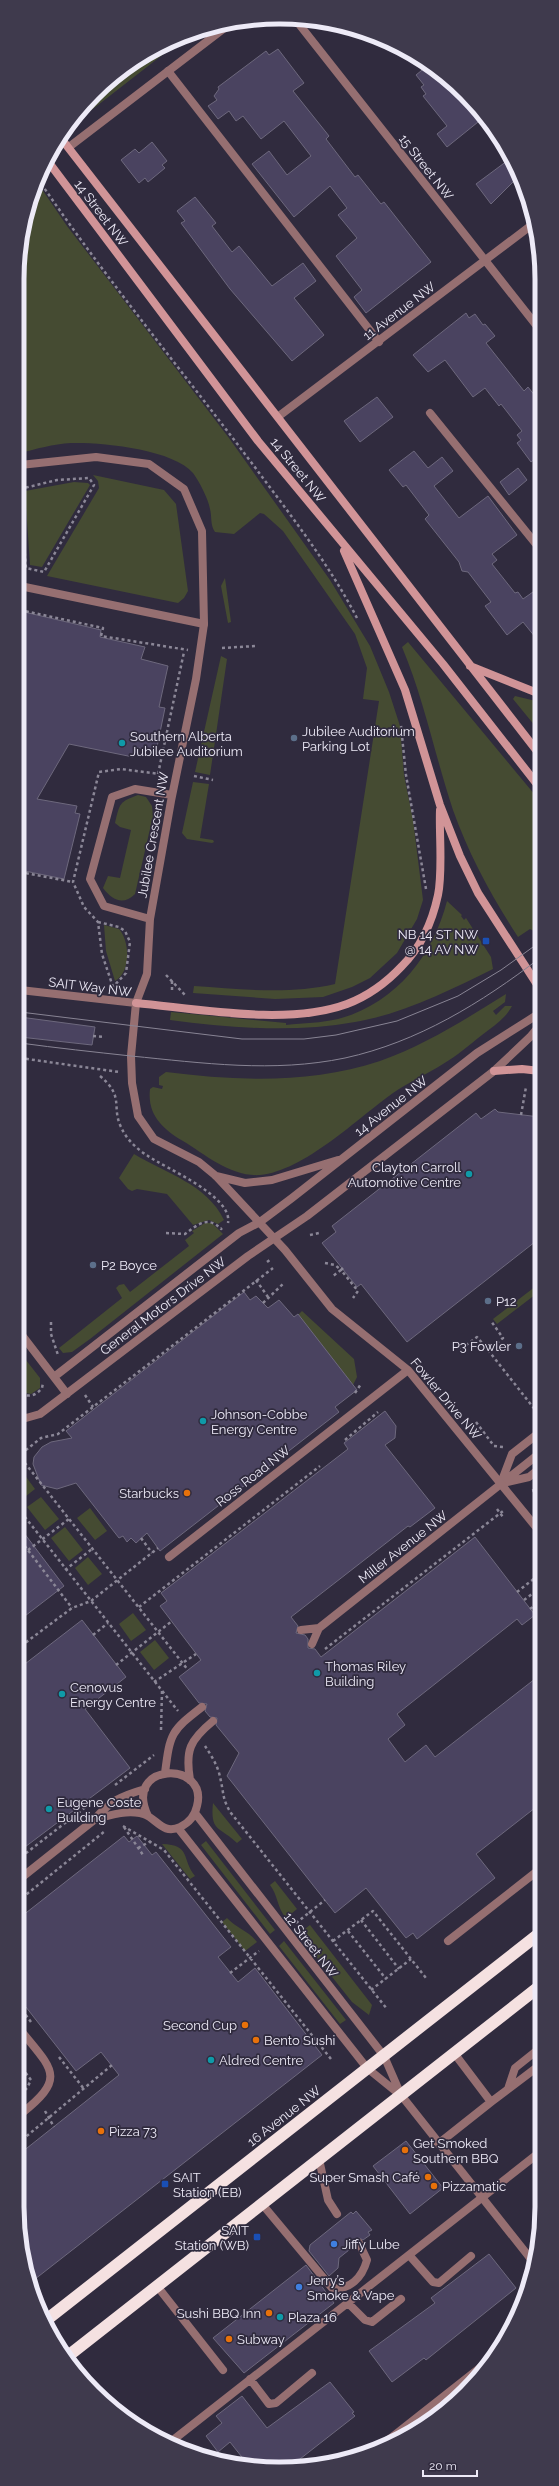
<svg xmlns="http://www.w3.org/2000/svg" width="559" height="2486" viewBox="0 0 559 2486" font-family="Raleway,sans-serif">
	<rect width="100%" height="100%" fill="#302b3e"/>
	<path fill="#454b32" d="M188,35L71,126L69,125C99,83 141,53 188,35Z
		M37,182L67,226L229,438L330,580L370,646L389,692L400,726L404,775L413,820L423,900L417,919L397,953L370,978L352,987L323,997L275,999L193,993L194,986C241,989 288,995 335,984L379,701L363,699L367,668L355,634L283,531L264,514L260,513L234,534L215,532C210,525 212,516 210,509C208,498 199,481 193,473C173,449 100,442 71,443C53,444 36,449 20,453L19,245L31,195Z
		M93,475L164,490L176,504L188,591L184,598L178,603L47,576L99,488L98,481Z
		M74,482L88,483L90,485L42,567L30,565L25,491Z
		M225,578L231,622L228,623L221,586Z
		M408,642L540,801V926L534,931L530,929L518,937C492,897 469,855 453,810C435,756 424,699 402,647Z
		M221,656L227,659L210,775L195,772Z
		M515,696L540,702V732L513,699Z
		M193,782L209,784L200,838L213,840L214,842L212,843L187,839L182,833Z
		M138,795L146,797L152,806L153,816L135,894C123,906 112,900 103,888L108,876L120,878L131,830L120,827L115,823C120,803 119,802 138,795Z
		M447,901L462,915L461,916L464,920L466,918L491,957L493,969C450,990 403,1014 355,1022C293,1033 232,1028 170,1020L171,1012L286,1023V1025C304,1023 321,1023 338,1019C395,1004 433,956 447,901Z
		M104,925L119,929C130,941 131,972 115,981L106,951Z
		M506,994L505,1002L493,1011L496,1015L505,1006H512C505,1019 494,1026 482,1035C469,1045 457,1056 443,1064C427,1074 409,1082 393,1093C358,1118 304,1171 260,1175C231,1177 206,1155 183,1141C163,1129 147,1115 150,1089L153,1087L162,1089L163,1086L159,1085V1077L166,1072C237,1081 311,1084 380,1061C425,1045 466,1019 506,994Z
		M134,1154C165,1173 207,1184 224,1220L218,1224L209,1220L193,1225L167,1194L137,1189L132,1191L128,1189L119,1178Z
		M205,1223H212L223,1234L90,1339L72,1352L63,1353L59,1348L122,1298L116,1288L119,1285L124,1284L130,1292L189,1246L185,1240L194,1233L192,1231Z
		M540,1283V1291L497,1324L493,1319Z
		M302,1311L354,1359L357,1377L353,1385L298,1315Z
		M22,1355L40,1378V1388L31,1394L21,1392Z
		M21,1470L35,1489L21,1500Z
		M41,1497L59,1519L45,1530L27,1507Z
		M90,1508L107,1531L95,1540L77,1518Z
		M65,1527L83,1550L69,1561L51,1538Z
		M88,1557L102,1574L88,1585L75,1568Z
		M133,1613L146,1630L131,1641L119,1624Z
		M155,1640L169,1658L154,1670L140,1652Z
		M213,1803L242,1839L237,1843C220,1826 210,1833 213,1803Z
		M206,1841L275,1930L270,1934L201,1845Z
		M162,1844C192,1845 181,1859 195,1876L190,1879Z
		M275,1881L297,1909L286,1918C277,1908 278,1895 270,1885Z
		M227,1918C236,1928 249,1931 257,1942L245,1951L222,1922Z
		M310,1925L372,2005L369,2015L352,2002L298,1934Z
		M284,1941L346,2020L340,2024L279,1946Z"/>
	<path fill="#4a4360" stroke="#6d687d" d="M278,49L304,83L293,91L329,136L326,139L355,177L358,175L381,204L384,202L431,262L366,313L354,297L362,290L336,256L357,238L338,215L347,208L330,186L294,217L252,164L269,151L287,175L311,156L284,121L261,139L243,116L236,121L229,111L218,119L208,106L217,100L214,96L219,89L218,87L266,51L269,55Z
		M427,66L465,94L483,118L447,147L437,134L447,126L423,96L426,94L421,87L424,85L416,75Z
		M152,142L167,161L162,165L165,168L148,182L145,178L139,183L121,160L135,149L139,153Z
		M511,158L519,176L491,204L476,184Z
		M195,197L216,223L212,226L232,252L239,246L272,286L303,263L316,281L294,298L324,335L292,361L230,289L181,223L185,221L177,211Z
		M466,313L469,318L475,314L483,325L485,324L495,336L486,343L524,391L528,387L540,402V455L531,462L517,443L521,440L517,435L522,431L501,404L499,406L485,388L473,397L445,360L428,372L413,355Z
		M377,397L393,417L360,442L344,421Z
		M414,451L428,468L442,457L453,471L434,486L459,518L488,496L517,535L492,554L497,560L492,564L515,593L518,592L523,599L540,587V643L523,622L507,635L485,606L491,602L468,572L462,571L459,562L425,519L429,515L406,485L403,487L389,470Z
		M518,468L527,480L509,495L500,482Z
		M20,611L101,630L100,637L145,647L141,659L168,666L159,707L165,708L156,752L135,747L133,757L69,744L37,799L77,806L75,813L80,814L64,879L20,870Z
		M20,1017L95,1027L92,1045L20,1037Z
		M495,1109L498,1112L540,1117V1238L407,1342L361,1284L357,1287L322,1243L336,1232L332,1226L476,1113L481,1119Z
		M244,1292L250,1300L256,1296L268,1308L279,1300L294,1317L298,1314L357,1390L335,1407L339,1412L160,1551L147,1533L136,1543L131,1538L127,1542L123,1536L119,1538L76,1483L57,1489L41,1485L33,1464L34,1457L42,1447L51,1442L72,1438L66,1431Z
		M385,1411L396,1426L395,1438L385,1445L435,1508L410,1527L408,1526L291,1617L298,1626L296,1633L305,1635L308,1639V1648L315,1649L321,1657L475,1537L535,1615L522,1625L517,1619L397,1714L405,1725L388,1739L405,1762L426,1745L435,1757L540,1675V1804L476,1854L495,1878L417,1939L413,1933L406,1938L366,1888L335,1913L227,1776L239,1753L216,1725L217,1718L210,1717L205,1711L207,1704L199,1703L179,1677L201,1660L160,1606L167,1601L161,1593L348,1449L344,1443Z
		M21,1529L64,1586L21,1619Z
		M82,1620L126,1677L85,1709L130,1768L21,1850V1667Z
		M124,1836L129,1842L137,1836L152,1855L156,1852L231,1947L218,1957L238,1982L255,1968L322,2055L30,2283L22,2257V2152L119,2075L101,2052L76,2071L22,2002V1916Z
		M406,2141L443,2188L410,2214L373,2166Z
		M356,2211L372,2230L368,2232L370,2235L363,2240L359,2238L355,2240L354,2246L339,2258L338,2268L329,2276L309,2251L310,2245L351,2212L353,2214Z
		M489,2254L516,2288L426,2360L424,2358L392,2382L369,2351L435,2303L431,2298Z
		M306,2265L334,2303L244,2373L213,2338Z
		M330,2382L354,2412L352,2413L355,2416L291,2466L262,2468L249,2466L230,2442L218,2452L206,2436L222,2423L216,2416L242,2396L267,2428Z"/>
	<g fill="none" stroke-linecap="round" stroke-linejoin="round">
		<path stroke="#8b8797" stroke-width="2.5" stroke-dasharray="3 3" stroke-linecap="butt" d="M38,179C106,279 184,373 257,470C292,517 331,567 358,620
			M20,489L57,480L89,478L94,485L44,572L26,568L20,494
			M20,610L103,628L101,636L188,650
			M222,648L256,646
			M401,726L406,775L426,889
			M158,774L184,652
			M194,776L213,780
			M20,872L73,882
			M98,922L119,927L125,931L130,942L126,973L112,988
			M166,975L185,995
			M113,987L102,954L98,922L84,907L73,882L99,772L121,769L160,774
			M172,990V980
			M93,1036L105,1037
			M20,1058L119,1072
			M100,1076C125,1097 111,1106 121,1127C126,1139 137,1149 148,1156C165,1168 233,1196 228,1223
			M521,1115L526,1087
			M166,1233L185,1234C197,1225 208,1215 221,1229L222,1228
			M310,1235L319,1233
			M267,1262L271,1259
			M325,1263L335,1265L341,1270L333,1276
			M343,1268L341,1270L358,1291L353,1298
			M256,1280L268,1297
			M263,1303L284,1283
			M51,1322V1334L58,1355
			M461,1349L477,1337L488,1350L503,1338L491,1321
			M488,1350L540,1416
			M355,1393L361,1384
			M21,1394C29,1397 36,1396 42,1388L43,1383
			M85,1395L93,1407
			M476,1422L494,1446L503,1447
			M345,1440L378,1412
			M21,1454L41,1438L58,1434L273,1268
			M21,1458L188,1670
			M533,1489L535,1498L540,1504
			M497,1509L503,1517
			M21,1512L178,1711
			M141,1538L152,1553
			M21,1541L72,1608
			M28,1550L69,1519
			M65,1570L92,1549
			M517,1592L540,1574
			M524,1600L540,1588
			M139,1607L320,1466
			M530,1609L540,1601
			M93,1635L108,1623
			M21,1646L72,1608L91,1601L158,1548
			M325,1649L503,1511
			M116,1665L172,1621
			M154,1682L196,1654
			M161,1730L162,1691
			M205,1746C211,1755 218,1766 220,1777C224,1793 222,1799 231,1813L387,2009
			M115,1785L154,1755
			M123,1826L164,1850L331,2059
			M124,1827L143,1855
			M138,1848L151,1841
			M21,1857L87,1806
			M22,1898L105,1831
			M361,1920L399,1969
			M296,1923L325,1900
			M348,1931L386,1979
			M333,1941L373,1911L426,1978
			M230,1973L259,1951
			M371,1990L411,1959
			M22,2010L31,2022
			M59,2057L84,2089
			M22,2068L31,2080L27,2088L22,2093
			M45,2111L54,2127
			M22,2140L112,2065"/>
		<path stroke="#966f71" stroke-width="8" d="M168,71L379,342
			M430,413L540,549
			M20,586L204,624
			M501,1483L512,1454L540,1432
			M503,1483L529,1477L540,1468
			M301,1630L319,1628
			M312,1644L319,1628L540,1453
			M165,1773C170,1733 171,1731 202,1707
			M190,1780C185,1750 190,1740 213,1721
			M195,1813L384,2056L401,2095
			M94,1820C109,1815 132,1808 148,1816C159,1823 165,1834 180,1827C189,1823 195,1815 197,1806C209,1760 122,1762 148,1816
			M94,1820C110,1801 121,1796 145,1789
			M178,1828L367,2068L399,2094
			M508,2089L515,2068L540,2048
			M491,2102L540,2065
			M438,2144L491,2102L454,2053
			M319,2159L328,2200L337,2214
			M262,2204L332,2288C350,2290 362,2278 367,2260L359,2243
			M409,2255L433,2282L439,2283L471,2256
			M157,2286L223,2370
			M348,2303L365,2320L372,2322L401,2299
			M250,2379L269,2404L276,2403L312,2373
			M168,2444L540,2152"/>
		<path stroke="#966f71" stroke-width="8" d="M295,19L540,330
			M69,147L231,23
			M279,416L533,224
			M20,465L96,457L149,464L184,489L202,531L204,624L196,679L171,801L150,919L147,974L136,1003
			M150,919L104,906L90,879L112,797L135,789L172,795
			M20,990L136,1003L131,1056L132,1083L138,1116L154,1139L199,1162L216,1176L285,1250L332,1309L408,1370L540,1532
			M216,1176L245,1183L272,1180L338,1160
			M21,1334L67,1394
			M54,1377L239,1233L260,1222L292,1198L477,1053L540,1013
			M21,1416L26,1418L40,1414L248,1256L307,1216L494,1071L530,1037L540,1025
			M169,1557L408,1370
			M21,1878L94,1820
			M448,1941L540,1869
			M22,2032C53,2070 66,2078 22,2113
			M401,2095L534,2263
			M377,2449L481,2367"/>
		<path stroke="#d19497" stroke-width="8" d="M60,137L540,755
			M47,160L258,441L443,664L540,788
			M344,551L405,690L440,805L460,856L478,893L540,989
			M470,666L540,694
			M136,1003C199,1009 288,1026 347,1004C368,996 387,982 402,966C422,946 432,923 438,895C443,871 439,835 440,810
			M494,1071L522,1069L540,1071"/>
		<path stroke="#f5e1e1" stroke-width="12" d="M45,2321L540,1933
			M68,2356L540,1986"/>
		<path stroke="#888494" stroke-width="1" d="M20,1012L242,1039H304L336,1035L397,1021L458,996L501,970L540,942
			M20,1043C57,1048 94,1052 131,1056C203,1063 273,1073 345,1058C418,1042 481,1003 540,958"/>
	</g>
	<g fill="#5c6f8a" stroke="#302b3e" stroke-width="1.5">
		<circle cx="294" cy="738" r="4"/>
		<circle cx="93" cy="1265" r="4"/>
		<circle cx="488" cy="1301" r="4"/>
		<circle cx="519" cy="1346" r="4"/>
	</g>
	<g fill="#0f9aa8" stroke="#302b3e" stroke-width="1.5">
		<circle cx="122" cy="743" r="4"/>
		<circle cx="469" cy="1174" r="4"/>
		<circle cx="203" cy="1421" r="4"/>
		<circle cx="317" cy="1673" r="4"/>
		<circle cx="62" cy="1694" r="4"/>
		<circle cx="49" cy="1809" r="4"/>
		<circle cx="211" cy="2060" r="4"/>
		<circle cx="280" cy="2317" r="4"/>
	</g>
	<g fill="#1a4fb4" stroke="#302b3e" stroke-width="1.5">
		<rect x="482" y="937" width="8" height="8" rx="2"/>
		<rect x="161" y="2180" width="8" height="8" rx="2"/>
		<rect x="253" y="2233" width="8" height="8" rx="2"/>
	</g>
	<g fill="#e8710a" stroke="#302b3e" stroke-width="1.5">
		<circle cx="187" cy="1493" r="4"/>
		<circle cx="245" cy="2025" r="4"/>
		<circle cx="256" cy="2040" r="4"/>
		<circle cx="101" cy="2131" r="4"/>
		<circle cx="405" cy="2150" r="4"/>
		<circle cx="428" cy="2177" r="4"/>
		<circle cx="434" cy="2186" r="4"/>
		<circle cx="269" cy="2313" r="4"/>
		<circle cx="229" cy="2339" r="4"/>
	</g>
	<g fill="#3f7fe0" stroke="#302b3e" stroke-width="1.5">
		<circle cx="334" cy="2244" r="4"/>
		<circle cx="299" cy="2287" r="4"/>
	</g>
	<g text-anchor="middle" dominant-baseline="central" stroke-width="3.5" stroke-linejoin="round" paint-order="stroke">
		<g font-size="13" fill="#edeaf7" stroke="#302b3e">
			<text transform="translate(426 167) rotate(52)">15 Street NW</text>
			<text transform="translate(101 213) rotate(53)">14 Street NW</text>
			<text transform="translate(399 311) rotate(-37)">11 Avenue NW</text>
			<text transform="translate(298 470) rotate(51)">14 Street NW</text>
			<text transform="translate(153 835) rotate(-80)">Jubilee Crescent NW</text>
			<text transform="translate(90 987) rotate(7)">SAIT Way NW</text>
			<text transform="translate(391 1106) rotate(-38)">14 Avenue NW</text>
			<text transform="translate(163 1306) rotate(-37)">General Motors Drive NW</text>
			<text transform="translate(446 1399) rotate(50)">Fowler Drive NW</text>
			<text transform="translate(253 1476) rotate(-38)">Ross Road NW</text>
			<text transform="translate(403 1547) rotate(-38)">Miller Avenue NW</text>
			<text transform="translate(311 1945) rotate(52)">12 Street NW</text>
			<text transform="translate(284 2116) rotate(-38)">16 Avenue NW</text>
		</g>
		<g font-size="13" fill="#edeaf7" stroke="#302b3e" text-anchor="start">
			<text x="302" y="731">Jubilee Auditorium<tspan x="302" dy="15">Parking Lot</tspan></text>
			<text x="130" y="736">Southern Alberta<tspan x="130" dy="15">Jubilee Auditorium</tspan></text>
			<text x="478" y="934" text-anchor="end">NB 14 ST NW<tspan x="478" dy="15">@ 14 AV NW</tspan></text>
			<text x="461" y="1167" text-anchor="end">Clayton Carroll<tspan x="461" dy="15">Automotive Centre</tspan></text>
			<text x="101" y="1265">P2 Boyce</text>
			<text x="496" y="1301">P12</text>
			<text x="511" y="1346" text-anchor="end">P3 Fowler</text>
			<text x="211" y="1414">Johnson-Cobbe<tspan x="211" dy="15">Energy Centre</tspan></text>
			<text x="179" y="1493" text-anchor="end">Starbucks</text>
			<text x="325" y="1666">Thomas Riley<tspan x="325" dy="15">Building</tspan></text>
			<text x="70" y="1687">Cenovus<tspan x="70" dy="15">Energy Centre</tspan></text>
			<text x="57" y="1802">Eugene Coste<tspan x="57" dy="15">Building</tspan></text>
			<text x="237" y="2025" text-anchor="end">Second Cup</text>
			<text x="264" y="2040">Bento Sushi</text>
			<text x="219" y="2060">Aldred Centre</text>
			<text x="109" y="2131">Pizza 73</text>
			<text x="413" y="2143">Get Smoked<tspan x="413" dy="15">Southern BBQ</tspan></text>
			<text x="173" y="2177">SAIT<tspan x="173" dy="15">Station (EB)</tspan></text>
			<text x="420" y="2177" text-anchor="end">Super Smash Café</text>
			<text x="442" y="2186">Pizzamatic</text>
			<text x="249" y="2230" text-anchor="end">SAIT<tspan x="249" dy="15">Station (WB)</tspan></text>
			<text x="342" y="2244">Jiffy Lube</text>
			<text x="307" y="2280">Jerry’s<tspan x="307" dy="15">Smoke &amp; Vape</tspan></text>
			<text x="261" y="2313" text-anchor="end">Sushi BBQ Inn</text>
			<text x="288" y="2317">Plaza 16</text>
			<text x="237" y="2339">Subway</text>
		</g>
	</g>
	<path d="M0 0H559V2486H0ZM279 24H280A255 255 0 0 1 535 279V2207A255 255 0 0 1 280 2462H279A255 255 0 0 1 24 2207V279A255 255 0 0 1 279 24Z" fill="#3f3a4d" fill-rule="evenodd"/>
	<path fill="none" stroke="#edeaf7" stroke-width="5" d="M279 24H280A255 255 0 0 1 535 279V2207A255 255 0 0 1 280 2462H279A255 255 0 0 1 24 2207V279A255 255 0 0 1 279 24Z"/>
	<path d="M423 2470v6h54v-6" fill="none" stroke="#edeaf7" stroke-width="2"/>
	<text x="429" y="2470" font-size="12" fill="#edeaf7" stroke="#302b3e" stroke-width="3" paint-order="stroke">20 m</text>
</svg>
